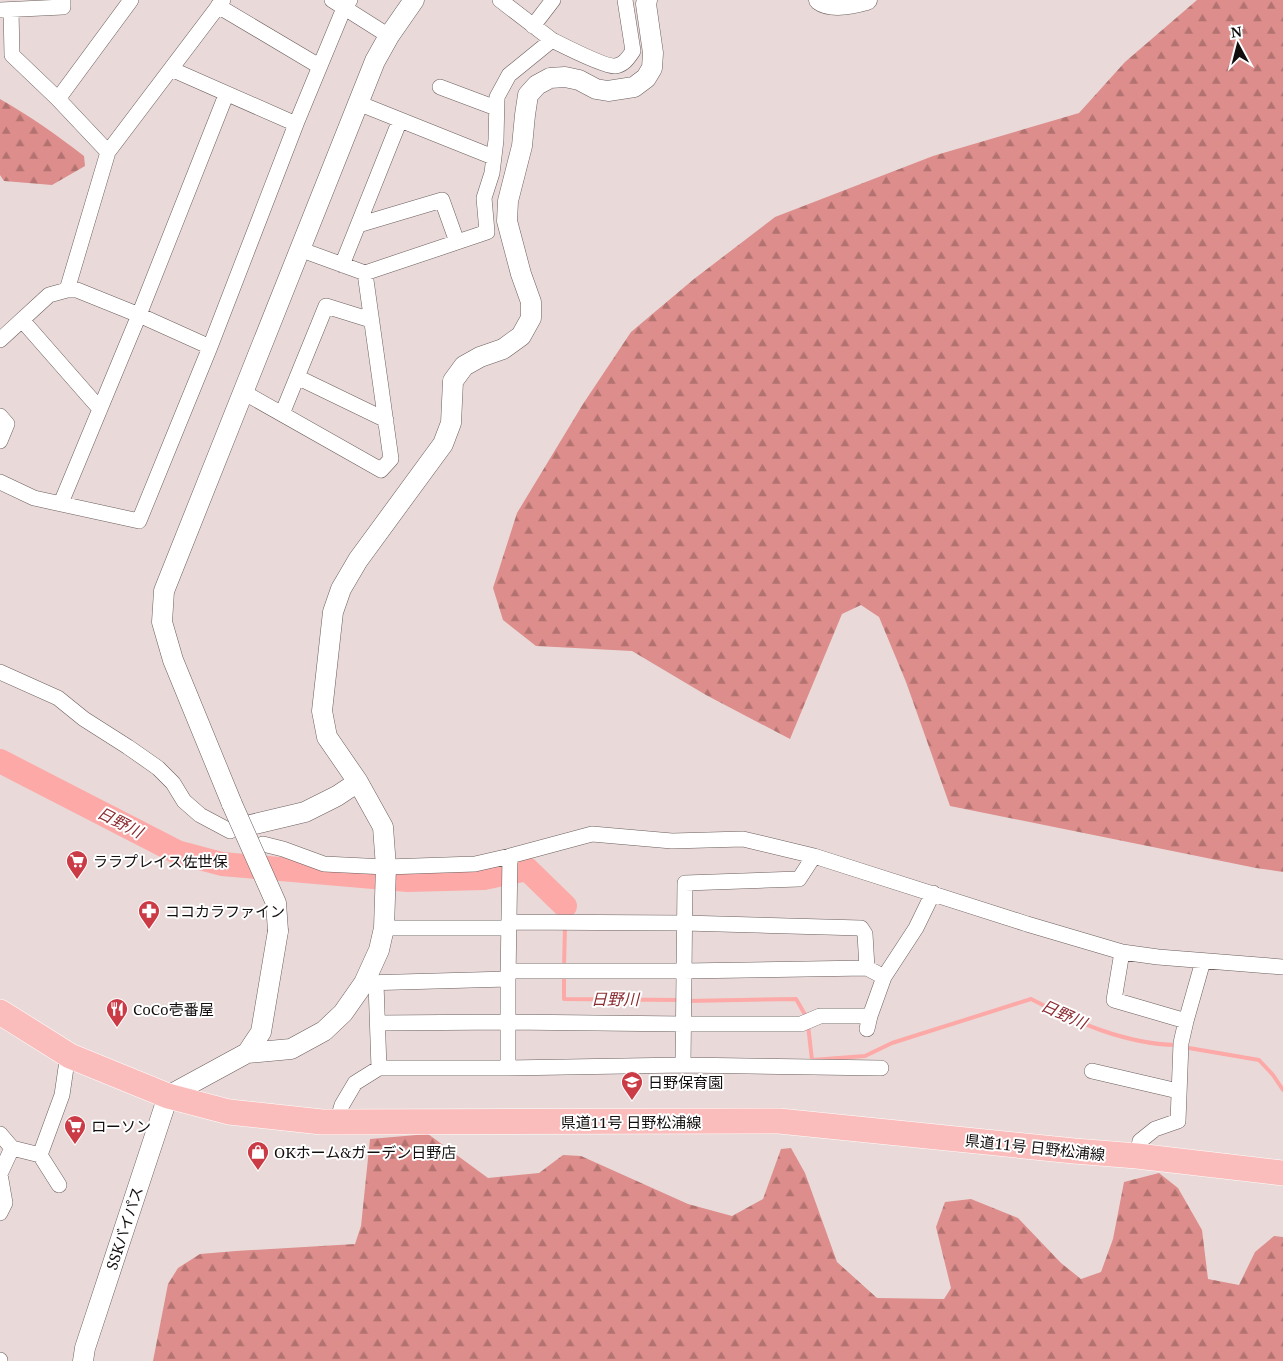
<svg xmlns="http://www.w3.org/2000/svg" width="1283" height="1361" viewBox="0 0 1283 1361" font-family="'Noto Serif','Noto Sans JP',serif">
	<defs>
		<pattern id="forest-firs" width="22" height="20" patternUnits="userSpaceOnUse" patternTransform="scale(1.25)"><rect width="22" height="20" fill="#dd8d8b"/><path d="M5 1l3.5 6h-7zM16 11l3.5 6h-7z" fill="#b27270"/></pattern>
	</defs>
	<rect width="100%" height="100%" fill="#e9dad9"/>
	<path fill="url(#forest-firs)" d="M1197,0H1283V872L1256,868L950,806L906,682L879,617L861,605L842,614L790,739L706,695L632,651L536,646L503,620L493,588L517,513L583,404L631,332L694,279L775,217L933,156L1079,113L1125,62Z
		M0,99C30,116 57,135 84,156L85,166L52,185L4,181L0,175Z
		M428,1134L488,1178L539,1173L563,1155L581,1156L688,1204L732,1216L763,1199L781,1149L791,1148L805,1173L837,1262L877,1298L944,1299L951,1288L936,1227L945,1202L971,1199L1018,1218L1061,1263L1081,1279L1101,1272L1113,1239L1124,1182L1159,1173L1178,1188L1202,1230L1208,1279L1239,1285L1255,1252L1274,1236L1283,1237V1361H153L168,1284L178,1268L200,1254L236,1251L355,1244L361,1226L370,1139Z"/>
	<g fill="none" stroke-linecap="round" stroke-linejoin="round">
		<path stroke="#fca9a7" stroke-width="4" d="M565,918V906
			M564,968L565,925
			M564,975V999L680,1000
			M687,1001L796,999L807,1018
			M808,1025L812,1060L865,1056L892,1043L1031,999C1076,1022 1125,1044 1176,1045
			M1183,1047L1259,1060L1273,1075L1283,1090"/>
		<path stroke="#fca9a7" stroke-width="24" d="M0,761L177,852L222,864L408,880L484,878L527,869L565,906"/>
		<g stroke="#6b5e5d" stroke-width="16">
			<path id="minor" d="M332,0L389,36
				M500,0L552,40
				M218,6L319,66
				M0,10L63,7V0
				M11,10L12,55L58,99L108,152
				M533,26L553,0
				M171,69L296,124
				M440,87L496,108
				M58,99L131,0
				M358,103L493,157
				M358,225L442,200L457,242
				M299,249L365,273L487,232L484,198L492,173L496,140L497,97L509,75L552,40C564,46 605,67 615,66C624,65 628,58 633,51L625,0
				M342,265L400,120
				M67,290L108,152L223,0
				M22,320L100,409
				M0,340L49,295L67,290H77L139,315L210,347
				M297,377L386,420
				M243,392L381,470L391,459L365,273
				M282,414L326,306L371,320
				M0,416L7,424L0,441
				M0,482L34,498L139,521L210,347L296,124L344,8L350,0
				M61,503L139,315L226,95
				M0,672L58,698L84,719L128,747L158,768L173,783L184,801L200,815L230,831
				M263,844L283,849L324,864L386,867L475,864L510,856L592,834L672,841L743,839L814,856L1027,924L1122,952L1158,957L1283,967
				M510,856L508,979V1068L683,1065L881,1068
				M509,922L684,923L861,928L865,934L867,968
				M384,928H508
				M1122,952L1114,1000L1186,1021L1181,1043L1178,1121L1155,1129L1140,1141L1137,1156
				M508,971H684L867,968L884,977
				M364,983L508,979
				M376,983L379,1068
				M1186,1021L1203,961
				M378,1023L508,1022L684,1024H801L820,1016H870
				M867,1029L870,1016L884,977L916,928L933,893
				M683,1065L685,883L799,879L814,856
				M1092,1071L1178,1091
				M337,1122L342,1105L355,1083L379,1068H508
				M0,1134L12,1148L40,1155
				M59,1185L40,1155L62,1095L68,1054
				M0,1213L5,1203L0,1174L12,1148
				M0,1360V1361"/>
		</g>
		<g stroke="#6b5e5d" stroke-width="21">
			<path id="tertiary" d="M819,0C831,9 853,4 867,0
				M232,804L173,660L162,622L164,591L375,61L389,36L414,0
				M242,827L305,812L337,796L358,782
				M247,1053L261,1032L278,931
				M83,1361L85,1348L168,1096L247,1053L291,1049L324,1031L343,1013L364,983L379,950L384,928L386,867L383,827L358,782L327,737L322,711L333,612L341,589L358,560L443,444L451,423L453,381L464,366L480,357L503,349L521,336L531,318V302L521,274L507,221L508,201L522,146L525,115L528,95L537,85L550,78L565,77L579,80L596,89L608,91L634,87L646,78L652,68L653,53L646,4L647,0"/>
		</g>
		<g stroke="#fff" stroke-width="26">
			<path id="primary" d="M0,1012L70,1056L168,1096L229,1112L322,1122L779,1121L1074,1151L1137,1156L1283,1173"/>
		</g>
		<use href="#minor" stroke="#fff" stroke-width="15"/>
		<use href="#tertiary" stroke="#fff" stroke-width="20"/>
		<use href="#primary" stroke="#fabdbc" stroke-width="25"/>
		<g stroke="#6b5e5d" stroke-width="21" stroke-linecap="butt">
			<path id="tertiary-bridge" d="M232,804L276,903L278,931"/>
		</g>
		<use href="#tertiary-bridge" stroke="#fff" stroke-width="20"/>
	</g>
	<defs>
		<g id="supermarket-pin" transform="scale(1.125)"><path d="M0 17L-7.5 6A9.5 9.5 0 1 1 7.5 6Z" fill="#cb3b46" stroke="#fff"/><path d="M-6-5.5h2.5l.6 2H6L4.5 2H-2.5L-4.4-4H-6ZM-1.5 3.2a1.3 1.3 0 1 0 .1 0ZM3 3.2a1.3 1.3 0 1 0 .1 0Z" fill="#fff"/></g>
		<g id="pharmacy-pin" transform="scale(1.125)"><path d="M0 17L-7.5 6A9.5 9.5 0 1 1 7.5 6Z" fill="#cb3b46" stroke="#fff"/><path d="M-2-6h4v4h4v4h-4v4h-4v-4h-4v-4h4Z" fill="#fff"/></g>
		<g id="restaurant-pin" transform="scale(1.125)"><path d="M0 17L-7.5 6A9.5 9.5 0 1 1 7.5 6Z" fill="#cb3b46" stroke="#fff"/><path d="M-5-6h1v4h1v-4h1v4h1v-4h1v5L-1.5 .5V6h-2V.5L-5-1ZM5-6V6H3V1.5H1.5Q1.5-4 5-6Z" fill="#fff"/></g>
		<g id="school-pin" transform="scale(1.125)"><path d="M0 17L-7.5 6A9.5 9.5 0 1 1 7.5 6Z" fill="#cb3b46" stroke="#fff"/><path d="M0-5L7-2L0 1L-7-2ZM-4 1L0 2.5L4 1V4Q0 6-4 4Z" fill="#fff"/></g>
		<g id="shop-pin" transform="scale(1.125)"><path d="M0 17L-7.5 6A9.5 9.5 0 1 1 7.5 6Z" fill="#cb3b46" stroke="#fff"/><path d="M-5-2.5h2.3a2.7 3.5 0 0 1 5.4 0H5L5.5 6h-11ZM-1.5-2.5h3a1.5 2.3 0 0 0-3 0Z" fill="#fff"/></g>
	</defs>
	<g fill-rule="evenodd">
		<use href="#supermarket-pin" x="77" y="861"/>
		<use href="#pharmacy-pin" x="149" y="911"/>
		<use href="#restaurant-pin" x="117" y="1009"/>
		<use href="#school-pin" x="632" y="1082"/>
		<use href="#supermarket-pin" x="75" y="1126"/>
		<use href="#shop-pin" x="258" y="1152"/>
	</g>
	<g text-anchor="middle" dominant-baseline="central" stroke-width="4" stroke-linejoin="round" paint-order="stroke">
		<g font-size="15" fill="#130e0e" stroke="#fff" text-anchor="start">
			<text x="93" y="861">ララプレイス佐世保</text>
			<text x="165" y="911">ココカラファイン</text>
			<text x="133" y="1009">CoCo壱番屋</text>
			<text x="648" y="1082">日野保育園</text>
			<text x="91" y="1126">ローソン</text>
			<text x="274" y="1152">OKホーム&amp;ガーデン日野店</text>
		</g>
		<g font-size="15" fill="#130e0e" stroke="#fff">
			<text x="631" y="1122">県道11号 日野松浦線</text>
			<text transform="translate(1035 1147) rotate(6)">県道11号 日野松浦線</text>
			<text transform="translate(124 1228) rotate(-72)">SSKバイパス</text>
		</g>
		<g font-size="16" font-style="italic" fill="#8b2c31" stroke="#fff">
			<text transform="translate(120 822) rotate(27)">日野川</text>
			<text x="615" y="999">日野川</text>
			<text transform="translate(1064 1014) rotate(24)">日野川</text>
		</g>
	</g>
	<g transform="translate(1238 45) rotate(353)" stroke="#ffffff" stroke-width="4" paint-order="stroke">
	<path d="M0-4L9 19L0 12L-9 19Z" fill="#130e0e"/>
	<text y="-8" font-size="14" font-weight="bold" text-anchor="middle" fill="#130e0e">N</text>
	</g>
</svg>
